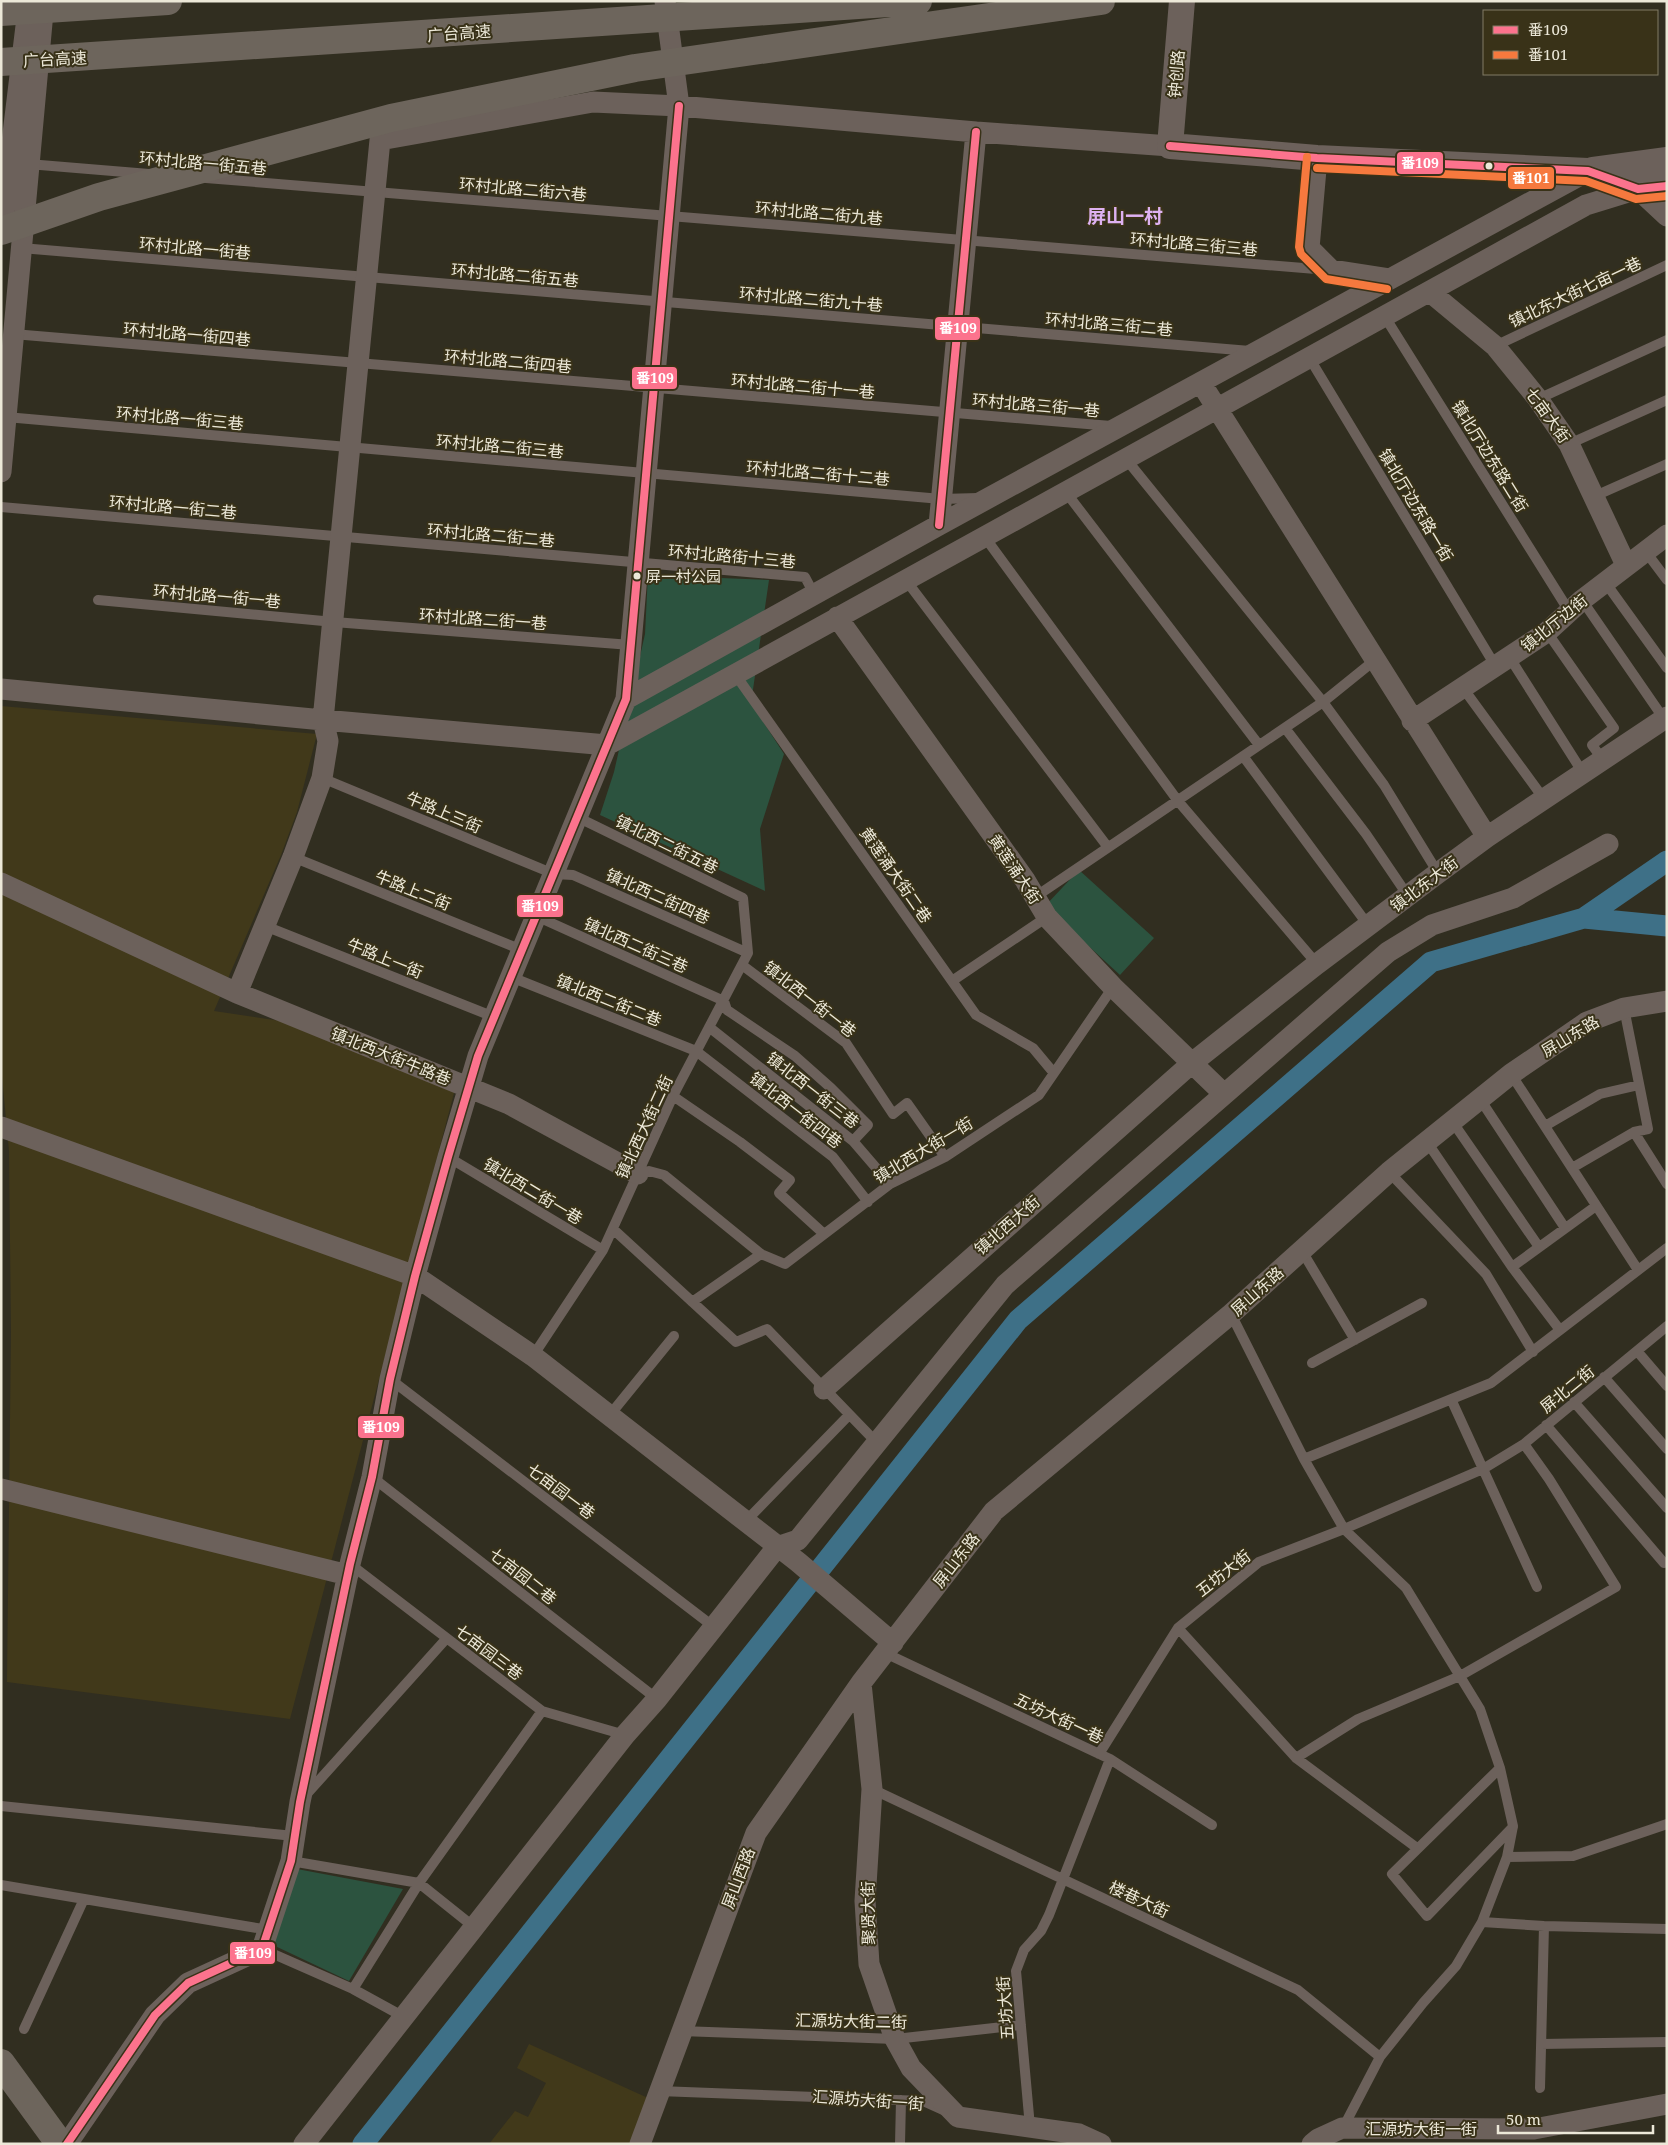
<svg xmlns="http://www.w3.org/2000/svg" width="1668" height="2145" viewBox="0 0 1668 2145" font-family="'Noto Serif','Noto Sans SC',serif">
	<rect width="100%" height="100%" fill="#312e20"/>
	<path fill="#41391a" d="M1,706L317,734L297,812L281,855L214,1011L281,1021L455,1089L290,1719L7,1682L11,1332L9,1151L1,1066Z
		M529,2044L648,2098L632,2144H489L515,2111L528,2117L546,2083L517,2068Z"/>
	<path fill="#2c533f" d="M648,574L709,577L719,575L721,578L769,580L751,703L784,754L760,829L765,891L600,815L614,772L645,634Z
		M1079,870L1154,938L1120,975L1045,906Z
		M297,1869L403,1889L349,1981L273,1945Z"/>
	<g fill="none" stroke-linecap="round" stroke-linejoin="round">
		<path stroke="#3e7087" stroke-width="21" d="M1584,918L1667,861
			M363,2144L1018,1320L1431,962L1584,918L1667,926"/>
		<path stroke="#6c615b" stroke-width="10" d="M28,164L149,174
			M206,178L1328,270
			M21,248L1250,351
			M1385,317L1569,611
			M13,334L1111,426
			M1495,346L1667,265
			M1310,359L1496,667
			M1538,399L1667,340
			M6,417L941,499L979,498
			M1569,444L1667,400
			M1126,459L1323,702L1384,785L1438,873
			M1065,491L1259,745
			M1595,496L1667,464
			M1,507L805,577L814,594
			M984,536L1178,801L1317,964
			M1646,552L1667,580
			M905,579L1107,846
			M1605,582L1667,668
			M98,600L334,622L631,645
			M1582,600L1664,719
			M1547,632L1614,728L1592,745L1603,760
			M1510,658L1583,773
			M735,674L976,1015L1033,1048L1053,1072
			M1463,688L1544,799
			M1285,728L1366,834L1408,896
			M1243,756L1368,925
			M322,778L554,874L573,875L748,953
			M293,857L522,950
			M1035,897L1323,702L1375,660
			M536,916L724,1001L727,1010L795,1056L831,1088L868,1125L853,1141
			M265,926L494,1017
			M742,965L846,1043L893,1114L907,1103L945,1157
			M511,977L696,1051L833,1157L868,1202
			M952,981L1047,917
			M709,1027L853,1141L890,1184
			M1511,1074L1638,1270
			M673,1096L740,1142L790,1180L779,1193L824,1234
			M1480,1099L1565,1228
			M1452,1121L1539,1247
			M1545,1126L1600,1094L1639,1085
			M1634,1132L1667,1184
			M1427,1142L1512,1267L1560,1330
			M448,1157L603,1250
			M1572,1168L1634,1132L1648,1129L1624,1008
			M1389,1172L1486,1274L1533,1352
			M638,1174L649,1171L664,1175L761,1254
			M613,1229L736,1342L767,1329L877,1443
			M1302,1251L1355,1340
			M1512,1267L1596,1206
			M692,1302L761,1254L785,1264L890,1184L945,1157L1039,1095L1113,987
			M1231,1314L1304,1459L1344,1529L1406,1588L1480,1709L1500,1768L1513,1826L1507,1857L1482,1922L1456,1966L1423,2003L1380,2057L1343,2128
			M1637,1351L1667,1386
			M533,1356L603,1250L673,1096L748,953L743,898L577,817
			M1312,1363L1422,1303
			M1604,1377L1667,1449
			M390,1379L714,1627
			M1451,1399L1537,1587
			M1574,1402L1667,1508
			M609,1416L674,1336
			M1546,1425L1664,1563
			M1304,1459L1491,1383L1667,1248
			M372,1477L657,1699
			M745,1522L849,1415
			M350,1564L542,1711L625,1735
			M1178,1628L1296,1758L1417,1848
			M885,1653L1110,1759L1212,1825
			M1099,1754L1178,1628L1259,1562L1344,1529L1483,1469L1524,1444L1667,1326
			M1296,1758L1358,1719L1460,1676L1616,1587L1549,1479L1524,1444
			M1500,1768L1392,1874L1427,1916L1513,1827
			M872,1789L1298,1990L1380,2057
			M305,1796L446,1639
			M1,1806L294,1836
			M1507,1857L1573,1856L1667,1824
			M291,1861L419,1883L474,1927
			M1,1885L269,1930
			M1482,1922L1544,1926L1667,1929
			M262,1949L353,1989L404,2017
			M353,1989L419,1883L542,1711
			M24,2029L84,1899
			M681,2031L895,2039L1021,2025
			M1541,2044L1667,2042
			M1540,2088L1544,1926
			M659,2091L923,2101L943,2110
			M1030,2127L1016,1971L1024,1950L1041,1931L1049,1915L1110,1759
			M900,2144L901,2100"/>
		<path stroke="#6c615b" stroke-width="21" d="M1317,158L1309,248L1331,270L1389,279
			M1,233L29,1
			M1430,292L1495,346L1538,399L1569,444L1626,565
			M1201,383L1487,837
			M1,472L44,1
			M939,525L976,132
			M837,617L1025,880L1047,917L1113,987L1224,1094
			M1,689L323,720L607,745L1586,205L1638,189L1667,216
			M626,699L939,525L1588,171
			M1412,721L1547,632L1582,600L1667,535
			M1,883L237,993L509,1104L638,1174
			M237,993L293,857L322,778L328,741L323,720L380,140L593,102L679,106L976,132L1170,146
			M1,1127L415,1276L533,1356L798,1562L893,1643
			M824,1389L1192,1063L1317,964L1438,873L1487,837L1667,717
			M1,1489L348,1575
			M861,1683L872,1789L865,1901L869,1964L895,2039L911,2068L958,2117L1079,2134L1101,2144
			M67,2144L155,2015L188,1983L262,1949L291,1861L300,1802L350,1564L372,1477L390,1379L415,1276L448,1157L478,1056L626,699L679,106L665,1
			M304,2144L625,1735L657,1699L777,1547L798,1540L1005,1285L1388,952L1432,925L1513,898L1608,844
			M640,2144L756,1833L861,1683L994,1511L1231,1314L1389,1172L1511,1074L1587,1022L1624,1008L1667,1001
			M1312,2144L1318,2139L1342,2128L1534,2129L1667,2104"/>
		<path stroke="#6c615b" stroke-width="26" d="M1182,1L1170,146L1317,158L1588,171L1638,189L1667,186
			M1593,170L1667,160"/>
		<path stroke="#6d655c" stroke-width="28" d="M1,2063L60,2144"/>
		<path stroke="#6d655c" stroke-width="28" d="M1,12L168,1
			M1,62L918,1
			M1,231L99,197L391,118L635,68L1101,1"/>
		<g stroke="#393218" stroke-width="11">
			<path id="bus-1" d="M1170,146L1317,158L1588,171L1638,189L1667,186
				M939,525L976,132
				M67,2144L155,2015L188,1983L262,1949L291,1861L300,1802L350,1564L372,1477L390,1379L415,1276L448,1157L478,1056L626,699L679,106"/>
		</g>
		<g stroke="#393218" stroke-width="11">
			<path id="bus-2" d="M1307,157L1299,247L1301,254L1326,279L1387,289
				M1317,168L1586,181L1636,199L1667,196"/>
		</g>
		<use href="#bus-1" stroke="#fc738d" stroke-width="8"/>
		<use href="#bus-2" stroke="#f6793e" stroke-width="8"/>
	</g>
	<g fill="#ece8d8" stroke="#393218" stroke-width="2">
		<circle cx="1489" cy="166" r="4.5"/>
		<circle cx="637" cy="576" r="4.5"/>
	</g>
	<g text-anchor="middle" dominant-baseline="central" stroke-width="4" stroke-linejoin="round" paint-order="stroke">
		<g font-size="15" fill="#ece8d8" stroke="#393218" text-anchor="start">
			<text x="646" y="576">屏一村公园</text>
		</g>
		<g font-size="16" fill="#ece8d8" stroke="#393218">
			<text transform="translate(459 33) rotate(-4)">广台高速</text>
			<text transform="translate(55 59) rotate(-3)">广台高速</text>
			<text transform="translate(1176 74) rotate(-85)">钟创路</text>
			<text transform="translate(203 163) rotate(5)">环村北路一街五巷</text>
			<text transform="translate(523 189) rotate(5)">环村北路二街六巷</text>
			<text transform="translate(819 213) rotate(5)">环村北路二街九巷</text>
			<text transform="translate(1194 244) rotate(5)">环村北路三街三巷</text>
			<text transform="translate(195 248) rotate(5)">环村北路一街巷</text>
			<text transform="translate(515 275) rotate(5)">环村北路二街五巷</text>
			<text transform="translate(1575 292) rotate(-25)">镇北东大街七亩一巷</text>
			<text transform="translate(811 299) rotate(5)">环村北路二街九十巷</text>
			<text transform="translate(1109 324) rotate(5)">环村北路三街二巷</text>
			<text transform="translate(187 334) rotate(5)">环村北路一街四巷</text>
			<text transform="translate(508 361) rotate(5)">环村北路二街四巷</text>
			<text transform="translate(803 386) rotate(5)">环村北路二街十一巷</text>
			<text transform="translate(1036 405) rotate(5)">环村北路三街一巷</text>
			<text transform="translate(1548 415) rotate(54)">七亩大街</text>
			<text transform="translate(180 418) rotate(5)">环村北路一街三巷</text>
			<text transform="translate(500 446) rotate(5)">环村北路二街三巷</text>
			<text transform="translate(1490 456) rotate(58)">镇北厅边东路二街</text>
			<text transform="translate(818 473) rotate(5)">环村北路二街十二巷</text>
			<text transform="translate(1416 505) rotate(59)">镇北厅边东路一街</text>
			<text transform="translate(173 507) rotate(5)">环村北路一街二巷</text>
			<text transform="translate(491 535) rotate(5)">环村北路二街二巷</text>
			<text transform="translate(732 556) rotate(5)">环村北路街十三巷</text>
			<text transform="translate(217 596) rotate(5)">环村北路一街一巷</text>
			<text transform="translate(483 619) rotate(4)">环村北路二街一巷</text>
			<text transform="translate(1554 623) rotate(-39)">镇北厅边街</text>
			<text transform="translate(444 812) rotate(23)">牛路上三街</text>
			<text transform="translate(667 844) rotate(26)">镇北西二街五巷</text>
			<text transform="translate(1015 869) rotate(56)">黄莲涌大街</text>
			<text transform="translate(896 875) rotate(55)">黄莲涌大街二巷</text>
			<text transform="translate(1424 884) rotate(-37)">镇北东大街</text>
			<text transform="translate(413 890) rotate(22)">牛路上二街</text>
			<text transform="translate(658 896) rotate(24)">镇北西二街四巷</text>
			<text transform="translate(636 945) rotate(24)">镇北西二街三巷</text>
			<text transform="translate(385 958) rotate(22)">牛路上一街</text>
			<text transform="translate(810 999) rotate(38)">镇北西一街一巷</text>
			<text transform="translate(609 1000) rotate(22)">镇北西二街二巷</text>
			<text transform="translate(1570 1036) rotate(-31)">屏山东路</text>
			<text transform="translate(391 1056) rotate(22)">镇北西大街牛路巷</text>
			<text transform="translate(813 1090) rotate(38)">镇北西一街三巷</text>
			<text transform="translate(796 1110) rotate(38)">镇北西一街四巷</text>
			<text transform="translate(644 1127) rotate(-65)">镇北西大街二街</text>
			<text transform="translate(923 1150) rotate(-31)">镇北西大街一街</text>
			<text transform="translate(533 1191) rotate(31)">镇北西二街一巷</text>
			<text transform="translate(1007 1225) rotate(-41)">镇北西大街</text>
			<text transform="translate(1257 1291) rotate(-42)">屏山东路</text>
			<text transform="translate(1567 1389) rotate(-39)">屏北二街</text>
			<text transform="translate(561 1491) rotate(37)">七亩园一巷</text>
			<text transform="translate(956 1560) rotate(-52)">屏山东路</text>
			<text transform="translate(1223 1573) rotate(-38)">五坊大街</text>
			<text transform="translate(523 1576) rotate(38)">七亩园二巷</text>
			<text transform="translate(489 1652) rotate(37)">七亩园三巷</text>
			<text transform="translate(1059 1718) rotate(25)">五坊大街一巷</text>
			<text transform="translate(738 1878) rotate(-69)">屏山西路</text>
			<text transform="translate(1139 1899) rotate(25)">楼巷大街</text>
			<text transform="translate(868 1913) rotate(-91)">聚贤大街</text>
			<text transform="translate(1005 2008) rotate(-94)">五坊大街</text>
			<text transform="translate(851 2021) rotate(1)">汇源坊大街二街</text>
			<text transform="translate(868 2100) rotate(4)">汇源坊大街一街</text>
			<text x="1421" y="2129">汇源坊大街一街</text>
		</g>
		<g font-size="19" font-weight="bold" fill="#ddb1f1" stroke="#393218">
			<text x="1125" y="216">屏山一村</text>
		</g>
	</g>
	<g stroke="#393218" stroke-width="2">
		<rect x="1396" y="151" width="48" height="24" rx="5" fill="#fc738d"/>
		<rect x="1507" y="166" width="48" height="24" rx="5" fill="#f6793e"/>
		<rect x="934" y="316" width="47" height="25" rx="5" fill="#fc738d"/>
		<rect x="631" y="366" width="47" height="24" rx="5" fill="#fc738d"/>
		<rect x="516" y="894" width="48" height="24" rx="5" fill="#fc738d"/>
		<rect x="357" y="1415" width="48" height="24" rx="5" fill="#fc738d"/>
		<rect x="229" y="1941" width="47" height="24" rx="5" fill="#fc738d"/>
	</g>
	<g font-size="14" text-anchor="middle" font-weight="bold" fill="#fff">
		<text x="1420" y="168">番109</text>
		<text x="1531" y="183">番101</text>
		<text x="958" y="333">番109</text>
		<text x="655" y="383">番109</text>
		<text x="540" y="911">番109</text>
		<text x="381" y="1432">番109</text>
		<text x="253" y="1958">番109</text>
	</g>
	<rect width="1668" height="2145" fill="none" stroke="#ece8d8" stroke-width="5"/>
	<rect x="1483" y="10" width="175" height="65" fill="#393218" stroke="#817b65"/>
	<rect x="1493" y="26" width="25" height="8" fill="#fc738d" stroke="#817b65"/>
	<text x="1528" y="35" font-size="15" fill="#ece8d8">番109</text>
	<rect x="1493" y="51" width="25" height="8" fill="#f6793e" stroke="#817b65"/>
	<text x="1528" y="60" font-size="15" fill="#ece8d8">番101</text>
	<path d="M1498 2125v8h155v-8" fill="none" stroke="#ece8d8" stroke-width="2.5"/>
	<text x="1506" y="2125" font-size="15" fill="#ece8d8" stroke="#393218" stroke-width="4" paint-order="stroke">50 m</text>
</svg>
